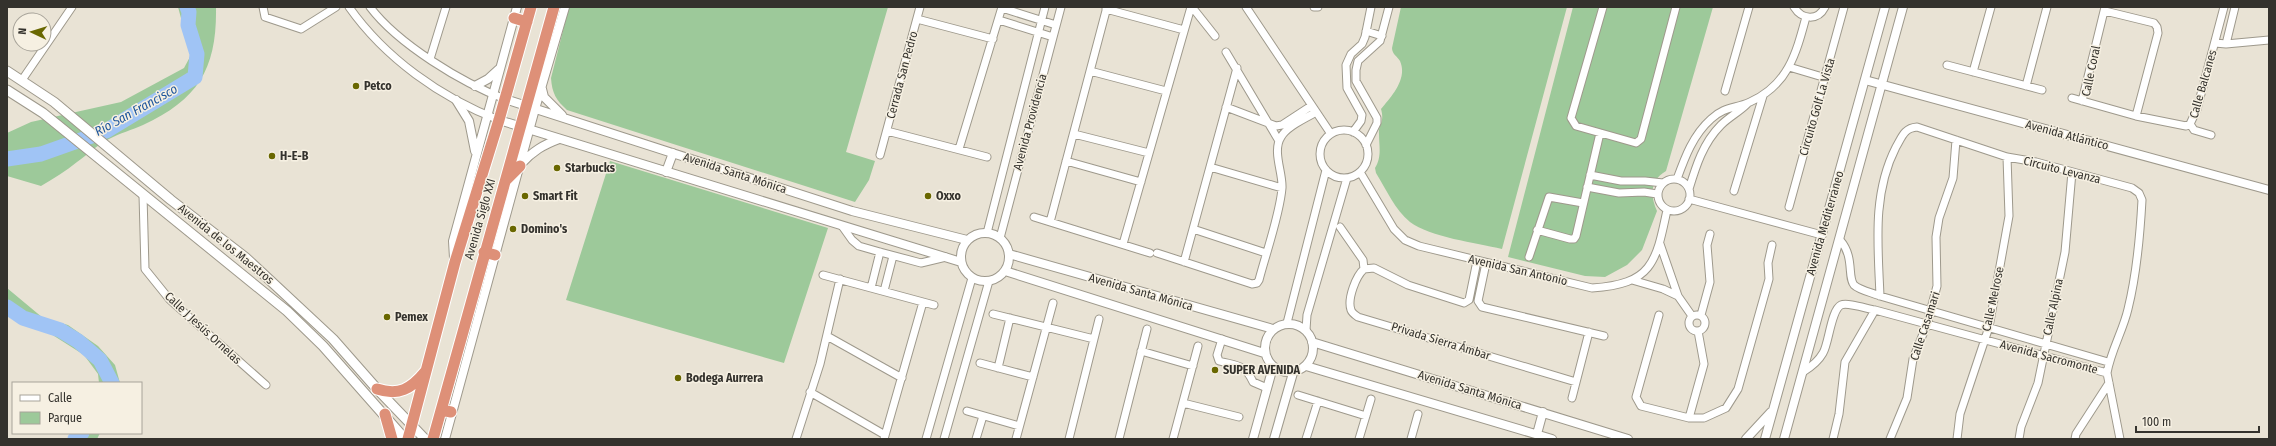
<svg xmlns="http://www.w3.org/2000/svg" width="2276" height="446" viewBox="0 0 2276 446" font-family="'Fira Sans Condensed',sans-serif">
	<rect width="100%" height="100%" fill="#e9e3d5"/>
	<path fill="#9dc99a" d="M178,7H216C217,68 199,99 143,125C132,130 120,133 109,139C98,144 87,155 77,162C66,171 54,178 41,186L7,176V133L31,122L121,102L184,68L191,55Z
		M569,7H888L846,152L875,161L869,180L855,202L567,110C556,100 552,93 551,78Z
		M1401,7H1567L1502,249C1476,243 1430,237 1410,222C1395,210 1386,189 1376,173L1375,168C1382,156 1379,147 1379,134C1378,125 1385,123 1381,109C1391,97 1408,79 1400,61C1397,56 1392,54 1392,48Z
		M1573,7H1713L1666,171C1650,180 1650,196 1657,211L1642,250L1627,265L1605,277L1585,276L1508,257Z
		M610,161L828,228L784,363L566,300Z
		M7,288L43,318L68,325L98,346L115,365L120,383H99L98,374L84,355L51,334L26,326L7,315Z
		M74,433H100L97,439H67Z"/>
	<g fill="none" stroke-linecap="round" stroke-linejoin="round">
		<path stroke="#a0c4f5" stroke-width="15" d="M7,159L41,154L106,131L195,77L197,54L188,25L189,12L187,7
			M7,307L23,318L60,330L78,341L100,360L112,383
			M75,439L82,433"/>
		<g stroke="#9e998c" stroke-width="9">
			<path id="minor" d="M263,7L265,17L301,29L336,7
				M349,7C385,58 441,98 499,120
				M370,7C398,44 462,83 505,99
				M1192,7L1215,36
				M1246,7L1331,134
				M1314,7H1318
				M1603,7L1571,118L1576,126L1636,143L1641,139L1676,7
				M1794,7C1802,20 1818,21 1825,7
				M1002,8L1056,25
				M1106,9L1184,30
				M2105,11L2154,23L2157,27L2158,33L2136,116
				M917,19L993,39
				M999,20L1053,37
				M1366,31L1382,36
				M2215,43L2226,44L2269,40
				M2226,44L2235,7
				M1226,52L1279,141
				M430,59L446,7
				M1947,65L2042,90
				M1789,67L1826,78
				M1090,71L1166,91
				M1973,72L1991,7
				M22,80L72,7
				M2026,86L2047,7
				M1725,91L1749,7
				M2072,98L2136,116L2186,126L2190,124
				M2082,101L2105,7
				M1226,107L1276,126L1282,125L1311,106
				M2190,124L2197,109L2224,7
				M2190,124L2194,130L2211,135
				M1320 154a24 24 0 1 1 48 0a24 24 0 1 1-48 0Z
				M887,131L987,157
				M1353,132L1361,121L1362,115L1347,88L1346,65L1351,54L1362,44L1365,37L1371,7
				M1074,134L1149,153
				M1366,145L1377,123V118L1356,81V70L1358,61L1380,41L1389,7
				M959,149L1002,7
				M880,155L920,7
				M1066,161L1141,182
				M1210,167L1282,188
				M1360,172L1394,229L1405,240L1419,246L1592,288C1652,284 1656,263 1667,210
				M1590,175L1621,181H1645L1663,183
				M1658 195a16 16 0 1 1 32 0a16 16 0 1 1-32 0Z
				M1677,179C1685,157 1693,135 1711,119C1725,106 1735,109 1750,102C1788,85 1796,54 1806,17
				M1587,187L1619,193L1644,192L1657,194
				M1689,189C1696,166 1703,143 1721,125C1729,117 1739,112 1747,104
				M1734,191L1763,96
				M143,195L145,269L170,300L266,385
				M1689,199L1822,235
				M1789,207L1844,7
				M1034,217L1150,253
				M1050,222L1107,7
				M842,226L852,240L859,246L880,252L921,263L946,257
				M1340,227L1363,260L1364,269
				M1193,229L1266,253
				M1537,230L1570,239H1574L1576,236L1600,133
				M987,233L1045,7
				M1000,238L1061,7
				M1840,240C1855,257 1847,277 1854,285C1859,290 1873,293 1880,296L2108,362
				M1123,244L1191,7
				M1660,244L1678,296L1692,316
				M1157,253L1252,284L1257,283L1259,280C1266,253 1280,214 1282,188C1283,173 1272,151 1281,137C1287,126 1305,119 1316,112
				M1529,257L1549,197L1583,203
				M1477,261L1469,300L1464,303L1408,285L1374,268L1364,269C1356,276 1347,299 1351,310C1352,313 1355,315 1358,317L1576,382
				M1184,262L1237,68
				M1486,263L1478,301L1482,307L1604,336
				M823,275L934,305
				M1632,280L1663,289L1678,296
				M871,288L880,252
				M884,291L893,256
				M1880,296C1878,245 1872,194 1896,147C1902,137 1904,128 1917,127L2007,157L2036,162L2132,188L2139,193L2142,200C2140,237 2137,273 2128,309C2123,331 2111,350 2107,373L2120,439
				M993,314L1094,339
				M1689 323a8 8 0 1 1 16 0a8 8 0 1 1-16 0Z
				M1659,315L1636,397L1641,406L1689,418H1704L1726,408L1738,389L1769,279L1768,263L1772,245
				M1701,315L1710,282L1707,245L1710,234
				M1287,323L1326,170
				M1306,330L1307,315L1347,178
				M827,336L902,378
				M1222,339L1217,355L1219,361C1237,366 1245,364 1253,382L1267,388
				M1141,351L1193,366
				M980,363L1033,377
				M998,368L1010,318
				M1803,372C1811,367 1818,362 1823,353C1829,343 1831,310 1841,305C1847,302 1868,309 1875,310L2107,373
				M810,392L885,435
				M1298,395L1366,416
				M1572,398L1589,332
				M1183,403L1239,417
				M967,411L1019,426
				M1689,418L1704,364L1698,331
				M796,439L820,364L840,279
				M884,439L923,302
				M926,439L972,278
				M944,439L989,281
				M976,439L983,416
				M1016,439L1053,303
				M1069,439L1099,319
				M1119,439L1147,329
				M1173,439L1198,346
				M1306,439L1318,401
				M1359,439L1371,399
				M1411,439L1418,414
				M1833,439L1839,414L1845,362L1875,310
				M1890,439L1907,398L1913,359L1927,324L1937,286L1936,237L1939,218L1953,178L1956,140
				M1957,439L1960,414L1989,327L2009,216L2007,157
				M2019,439L2021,427L2038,383L2065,252L2072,172
				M2075,439L2076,434L2109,383"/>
		</g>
		<g stroke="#9e998c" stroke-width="10">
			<path id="tertiary" d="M1865,80L2269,190
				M475,86L488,79L499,69
				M542,89L544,97L562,115
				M505,99L852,211L967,240
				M456,100L469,121L475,151
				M499,120L961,262
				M521,164C533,151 543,145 559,139
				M666,172L673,153
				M961 257a24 24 0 1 1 48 0a24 24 0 1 1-48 0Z
				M1009,254L1273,329
				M454,258L453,241L517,7
				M1005,271L1264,353
				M1265 348a24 24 0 1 1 48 0a24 24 0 1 1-48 0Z
				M1312,342L1628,439
				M1306,366L1552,439
				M1537,434L1543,412
				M445,439L535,109L565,7
				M1253,439L1273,367
				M1274,439L1293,373
				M1746,439L1771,412
				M1765,439L1885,7
				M1784,439L1903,7"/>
		</g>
		<g stroke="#9e998c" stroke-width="11">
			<path id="secondary" d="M7,71L54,102L171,200L245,257L333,339L377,389L425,439
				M7,90L43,113L287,311L323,346L405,439"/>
		</g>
		<g stroke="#fff" stroke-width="13">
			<path id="trunk" d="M514,18L527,22
				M506,180L520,166
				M484,252L495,255
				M377,389C399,396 411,389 425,372
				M441,410L451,412
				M385,414L392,439
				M408,439L455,262L499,120L531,7
				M433,439L554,7"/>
		</g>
		<use href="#minor" stroke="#fff" stroke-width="7"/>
		<use href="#tertiary" stroke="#fff" stroke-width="8"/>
		<use href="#secondary" stroke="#fff" stroke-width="9"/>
		<use href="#trunk" stroke="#de9078" stroke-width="11"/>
	</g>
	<g fill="#696700" stroke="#f6f0e2" stroke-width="1.5">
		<circle cx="356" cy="86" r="4"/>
		<circle cx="272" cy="156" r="4"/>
		<circle cx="557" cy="168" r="4"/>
		<circle cx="525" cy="196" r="4"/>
		<circle cx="928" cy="196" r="4"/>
		<circle cx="513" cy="229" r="4"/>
		<circle cx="387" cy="317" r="4"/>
		<circle cx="1215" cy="370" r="4"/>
		<circle cx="678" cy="378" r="4"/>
	</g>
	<g text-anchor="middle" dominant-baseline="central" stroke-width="3" stroke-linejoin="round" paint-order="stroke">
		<g font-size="12" fill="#34322d" stroke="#f6f0e2">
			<text transform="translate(2091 71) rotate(-78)">Calle Coral</text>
			<text transform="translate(902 75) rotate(-75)">Cerrada San Pedro</text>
			<text transform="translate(2203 84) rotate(-74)">Calle Balcanes</text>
			<text transform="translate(1817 107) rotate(-74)">Circuito Golf La Vista</text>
			<text transform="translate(1030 122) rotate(-75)">Avenida Providencia</text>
			<text transform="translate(2067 135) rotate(15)">Avenida Atlántico</text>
			<text transform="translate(2062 170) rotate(14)">Circuito Levanza</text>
			<text transform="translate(735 173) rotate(18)">Avenida Santa Mónica</text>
			<text transform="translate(480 219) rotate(-74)">Avenida Siglo XXI</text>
			<text transform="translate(1825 223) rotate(-74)">Avenida Mediterráneo</text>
			<text transform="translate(226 244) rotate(39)">Avenida de los Maestros</text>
			<text transform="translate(1518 270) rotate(13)">Avenida San Antonio</text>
			<text transform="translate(1141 292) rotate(16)">Avenida Santa Mónica</text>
			<text transform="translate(1993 299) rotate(-78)">Calle Melrose</text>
			<text transform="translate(2053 307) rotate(-78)">Calle Alpina</text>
			<text transform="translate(1925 326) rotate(-72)">Calle Casamari</text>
			<text transform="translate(203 328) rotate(43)">Calle J Jesús Ornelas</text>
			<text transform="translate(1441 341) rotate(17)">Privada Sierra Ámbar</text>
			<text transform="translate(2049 357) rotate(15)">Avenida Sacromonte</text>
			<text transform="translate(1470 390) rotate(17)">Avenida Santa Mónica</text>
		</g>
		<g font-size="12" font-weight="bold" fill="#34322d" stroke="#f6f0e2" text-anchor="start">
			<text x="364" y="86">Petco</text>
			<text x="280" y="156">H-E-B</text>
			<text x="565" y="168">Starbucks</text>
			<text x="533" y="196">Smart Fit</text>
			<text x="936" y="196">Oxxo</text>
			<text x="521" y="229">Domino's</text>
			<text x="395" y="317">Pemex</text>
			<text x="1223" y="370">SUPER AVENIDA</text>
			<text x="686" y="378">Bodega Aurrera</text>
		</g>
		<g font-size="13" font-style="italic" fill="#1d559d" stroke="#f6f0e2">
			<text transform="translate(136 110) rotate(-29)">Río San Francisco</text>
		</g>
	</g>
	<rect width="2276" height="446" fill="none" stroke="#34322d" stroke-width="16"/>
	<rect x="12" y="382" width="130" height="52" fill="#f6f0e2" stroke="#a8a49a"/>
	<rect x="20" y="395" width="20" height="6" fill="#ffffff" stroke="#a8a49a"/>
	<text x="48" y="402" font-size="12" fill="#34322d">Calle</text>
	<rect x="20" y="412" width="20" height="12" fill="#9dc99a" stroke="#a8a49a"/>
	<text x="48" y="422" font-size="12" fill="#34322d">Parque</text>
	<g transform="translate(32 32) rotate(274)"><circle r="19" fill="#f6f0e2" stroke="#a8a49a"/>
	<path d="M0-3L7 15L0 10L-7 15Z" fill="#696700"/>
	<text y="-6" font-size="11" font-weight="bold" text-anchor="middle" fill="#34322d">N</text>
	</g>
	<path d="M2136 426v6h123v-6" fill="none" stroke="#34322d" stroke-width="2"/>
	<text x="2142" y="426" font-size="12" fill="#34322d" stroke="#f6f0e2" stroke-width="3" paint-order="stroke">100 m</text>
</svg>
